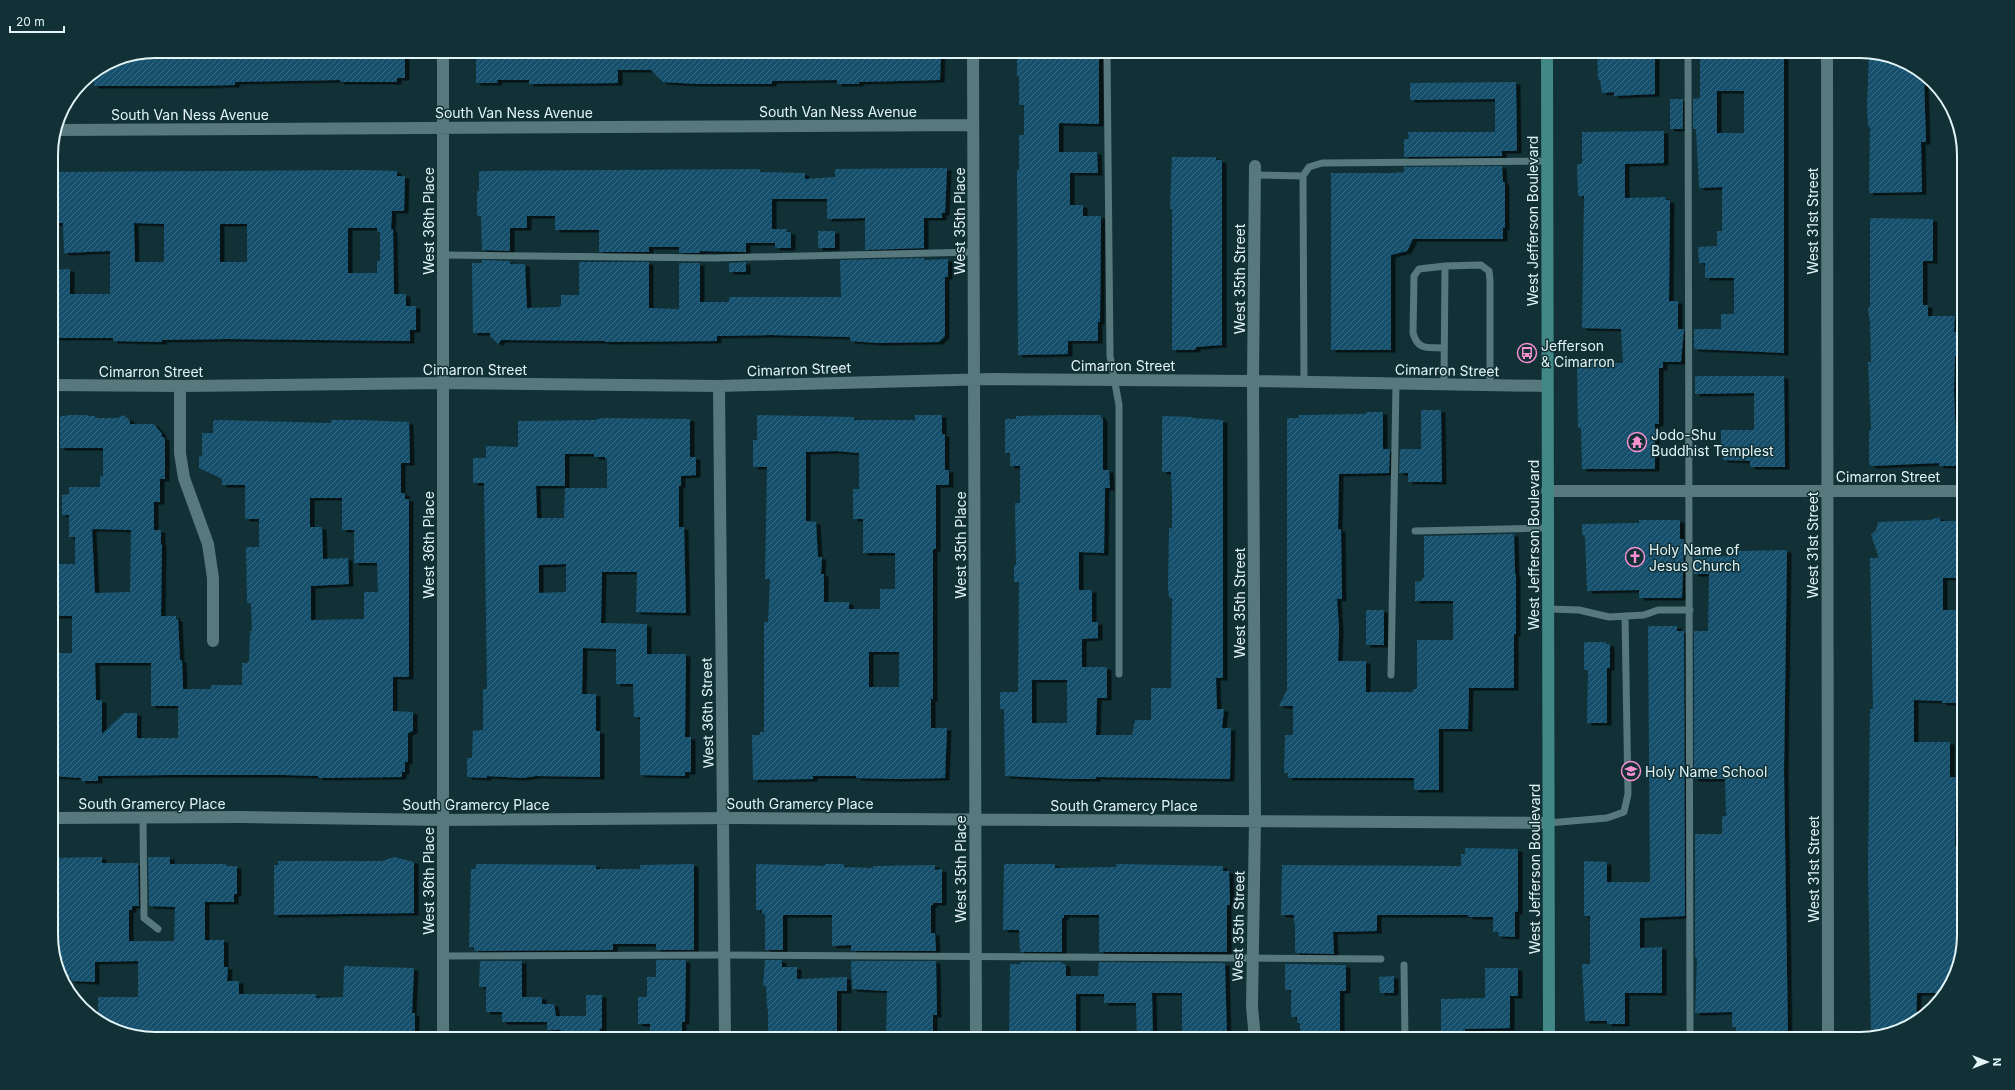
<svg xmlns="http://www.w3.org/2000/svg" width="2015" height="1090" viewBox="0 0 2015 1090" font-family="Inter,sans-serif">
	<defs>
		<pattern id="building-hatch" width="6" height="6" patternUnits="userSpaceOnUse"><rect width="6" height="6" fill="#17506c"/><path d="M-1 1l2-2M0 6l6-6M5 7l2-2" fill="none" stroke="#386a82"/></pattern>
		<filter id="shadow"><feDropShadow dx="4.5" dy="2.5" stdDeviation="0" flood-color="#0009"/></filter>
	</defs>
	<rect width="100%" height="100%" fill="#113136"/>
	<path fill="url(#building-hatch)" fill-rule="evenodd" filter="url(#shadow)" d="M155,51H405V78H397V82H340V80L235,82V85L195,86H94V73L116,59Z
		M476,51H790V54H828V51H941L940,80L859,82V84H837V80L772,81V84H697L663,82L651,70H618V83L529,84V80H497L498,83H476Z
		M1022,51H1099V124L1059,123V152H1097L1098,173H1070V205H1083V216H1101L1100,322H1098V341H1068V354L1018,355L1017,170H1019V135H1024V105H1019V76H1017V56H1022Z
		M1597,51H1655V94L1614,96V92L1602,93L1600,80H1598Z
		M1733,51H1784V353L1694,349V329H1721V314H1734V278H1705V263H1699L1698,247L1717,246V231H1722V187L1699,188L1696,129H1693V99L1700,98V53ZM1717,91H1744V133H1717Z
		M1869,53L1906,62L1924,78L1926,142H1921L1922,192L1869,193L1870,127H1868L1867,108Z
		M1516,82L1517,151H1502V156L1404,157V139H1409L1408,132H1495V99L1410,100V83Z
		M1670,99H1683V129H1670Z
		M1664,131V163L1625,164V198L1666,197L1665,200H1670L1669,301H1678V329H1684L1681,362H1663V368H1659V424H1655V469H1582L1581,428H1578L1577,363H1623L1621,329L1582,328L1584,196H1578L1577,164H1582V132Z
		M1172,157H1216V160H1222V345L1196,347V349L1193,350H1172V209H1170Z
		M1502,166L1503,182H1505V228H1503V239H1413L1407,251L1391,255V350H1331V173H1392L1404,172V167Z
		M947,168L945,213H942V218H924V248L865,250V218L827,219V199H772V229H787V232H791V248H775V243H746V252L700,251V253H679V247H649V252H599V230H555V216H527V228H510V251L482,250L481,216H477V191H479V172L482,171L760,169V172L805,173V179L835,177V169Z
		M362,170L397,171V176H405L404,211H392L391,229H393L394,294H406V306H416V330H410V341L226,339L162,340V342L113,341V338H55V333H51V270L70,269V294H110V251L64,253L63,223H51V172ZM134,223L164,224V262H135ZM220,224H247V262H220ZM348,228H377V232H380V261H377V273H348Z
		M1870,218L1933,219V261H1923V305H1928V316H1955L1954,332H1959V356H1955L1954,391L1957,466H1939V463L1871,466L1869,463V430H1871L1868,362H1871L1870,323L1868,310L1870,305Z
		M818,231H835V248H818Z
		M924,258V260L948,259V277H945V336L939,342L878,343L850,341V337L771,335L717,336V341L605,342V341L501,340L498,344L490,336V333H473L472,263H482V260L510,261V264H525L527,308L558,307L561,306V295H579V262H649V308L679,309V263H700V302H729V297H841L840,260Z
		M746,262V272H729V263Z
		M1695,376H1784L1785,467H1750V461L1723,460V444H1721V430H1754V393L1695,394Z
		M1421,410H1441L1442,482H1408V473H1399L1400,449H1421Z
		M1366,412H1383V449H1390L1389,473L1339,474L1338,529H1341L1342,599H1337L1339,629L1338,661H1366V692H1413V689H1417V640H1453V601H1415V582L1422,581V578H1424V536L1514,534L1515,574H1516V634H1514V688H1469L1468,729H1439V790H1414V778H1288V773H1284L1285,735H1293V706H1279L1287,690V418H1299V415L1366,414Z
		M66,415H88V416H95V418H117L123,415L130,420V424H154L162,434V437L165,438V479H160V502H154V530H161V544H162L161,616H176V619H178L180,660H182L183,689H211V685H242V663H247L249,661L250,631H252L251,603H247L246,547H259V519H245V485H222V479L199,468V456H202V433H213V421L216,420L331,423V420H360L409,422L410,463H401V493H405V499H409V677H393V711L413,712V731L408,733V762H405V772H402V777L318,778V776L284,775H168L98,776V781H81V778L51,776V653H72V616H51V564H75V537H69V515H62V495L69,494V487H100V476H103V448H60V416H66ZM310,498H342V530H354V563H377L378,592H364V619L311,620V586L349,584L348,558L323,559L322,527H310ZM94,529L131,530L130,592L95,593L92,530ZM95,663H151V706H178V738H137V713H124L102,734V700H96Z
		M757,415L854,417V420H915V415H942V434H945V470H949V485H936V549H933V699H931V728H947L945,778L899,779L856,778V776H813V779L753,780L752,735H760V732H764V622H768L770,579H765L767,467H753V440H757ZM835,451L859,453V489H853V519H863V553H895V589H880V609H849V602H824V574H821L822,557H818L816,522L806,521V452ZM869,652H899V687H869Z
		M1064,415H1101V418H1103V470H1109L1110,488H1105L1104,553L1079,552V590H1092V622H1098V638L1082,639V667H1107V698H1097L1096,735H1132L1135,720H1151V688H1171L1172,598H1169L1168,587L1169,528H1172V498L1171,472H1162V416L1193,417V418L1223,420V678H1216L1217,709H1224L1222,728H1231L1230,779L1096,777V779H1071L1005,776L1004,709H1000V692H1018L1019,582H1014V565H1016L1015,503H1020V466H1010V453H1005V419H1016V416ZM1032,680H1067V723H1032Z
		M605,418L690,419V457H696V475L681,476V486H679V527H684L686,613L636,612L637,572H602L601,623L647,624V654H686L685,737H691V772H685V776L640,775V717H634L633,684H616V649L583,648L582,694H596V731H600V777L536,776L522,778L487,776V778L467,777V758H472L473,731L483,730V689H487L484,483H473V458H486V446L518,447V421L596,420V419ZM565,454H594V457H605V459H607V488H565L564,518H537L536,486H565ZM566,564V592L539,593V565Z
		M1940,517V521H1959L1957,578H1943V610H1959V703H1942V701L1914,700V742H1950V777H1956L1955,846H1958L1959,891L1957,966L1955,974H1948V986L1942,993H1917L1916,1022L1871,1036L1868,870L1870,709H1873L1870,558H1879L1871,535L1876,530L1878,522L1930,520Z
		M1639,520H1680V539H1684V545L1682,598H1639V590L1587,591L1585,537L1582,534V524L1639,523Z
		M1787,550L1784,771L1788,1039H1736V1027H1732V1012L1695,1013L1697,959L1695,956V834H1722V816H1726L1725,779H1694V631H1708L1709,574H1694V557L1738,556V551Z
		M1366,610H1384V645H1366Z
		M1648,626H1677V631H1684L1685,916L1640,918V948L1662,947V993H1625V1024H1607V1021H1585L1582,964H1590V916H1584V861L1607,862V882H1650Z
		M1584,642H1606V644H1610V668H1607V723H1587L1588,670H1584Z
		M1465,848L1518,849V912H1515V937L1498,936V932H1493V917H1468V915H1377V931L1333,932L1334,954L1295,953V923L1294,924V915H1281L1282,865L1461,866V854H1465Z
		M102,857V863H138L139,906H132V910H129V941H174L175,907L149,906L148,857H170V864H226V866H237V894H234V902H205V940H224V967H228L227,981H239V994H316V998L343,997L344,966L414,968L412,1013H415V1039H155L109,1028L98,1018V997H138V961L95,962V982L71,981V978H64L63,960H58L51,942V936H56V905H51V858Z
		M394,857L414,862V913L274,915V865H278V861H382Z
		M476,864L596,865V869H640V865L694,864V950H656V944H613V950L474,951V947H469L471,869H476Z
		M756,864L825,866V864H844V867L873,868V866L935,865V870L942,869V903H933V905H931V933H935L936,951H851V945L832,946V915H783V950H765V914H762V910H756Z
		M1004,864H1055V868L1116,867V864L1223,866V871H1229L1230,905H1227V952H1099V915H1064V918H1062V952H1020L1019,930H1003Z
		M656,960H686L685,1022H682V1039H650V1024H638V997H647V977H656Z
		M765,960H782V967H797V979L847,977V991H837V1033H813V1039H768V1009L767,1008L766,986H763Z
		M480,961H522V997H542V1004H554L556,1016H586V995H602V1029H600V1039H562L561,1030H547V1022H502V1012H486V987H479Z
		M851,961H936L937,1015H933V1039H886L887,991L852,989Z
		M1020,962H1062V964H1066V976H1098L1099,962L1225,963L1227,1039H1182V993H1152L1153,1039H1137L1136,1003H1104V994H1076V1039H1009L1010,964H1021Z
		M1285,964L1346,965V991H1340V1036H1300V1023H1297V1017H1291V990H1285Z
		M1485,968H1518V996H1510V1028L1465,1029V1032H1441V999L1485,998Z
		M1394,976V993H1380L1379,977Z"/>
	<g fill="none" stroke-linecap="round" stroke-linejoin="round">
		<path stroke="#57787d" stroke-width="7" d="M1107,51L1110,356L1119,405V674
			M1688,51L1690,1039
			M1964,148V688
			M1255,175L1303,176
			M443,255L714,258L975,252
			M1444,348C1428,347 1418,351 1413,333L1414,276L1419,269L1445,266
			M1304,382L1303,176L1309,167L1322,163L1547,161
			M1444,385L1445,266L1481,265L1489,271L1490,280V386
			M1415,531L1548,528
			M1548,609L1579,610L1609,617L1644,615L1658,610H1690
			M1391,675L1396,384
			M143,818L144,918L158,929
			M1548,823L1607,818L1624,812L1628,794L1625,616
			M443,956L724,955L1381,959
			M1404,965L1405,1039"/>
		<path stroke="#57787d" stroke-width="12" d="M443,51V1039
			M973,51L976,1039
			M1827,51L1828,1039
			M56,130L973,125
			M1255,166L1253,381L1255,820L1252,1007L1255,1039
			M51,385L180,386L443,383L719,386L991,379L1253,381L1547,386
			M180,386V453L184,478L208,544L213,578V641
			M719,386L725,1039
			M1547,491H1964
			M51,818L242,817L443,820L740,818L1548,823"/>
		<path stroke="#418886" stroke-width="12" d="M1547,51L1549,1039"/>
	</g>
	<defs>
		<g id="bus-ring" transform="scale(1)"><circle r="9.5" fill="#113136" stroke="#f690d0" stroke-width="1.5"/><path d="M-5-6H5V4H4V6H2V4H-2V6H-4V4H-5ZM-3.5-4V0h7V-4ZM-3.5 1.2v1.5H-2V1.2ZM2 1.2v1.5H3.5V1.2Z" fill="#f690d0"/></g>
		<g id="temple-ring" transform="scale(1)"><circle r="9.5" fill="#113136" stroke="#f690d0" stroke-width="1.5"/><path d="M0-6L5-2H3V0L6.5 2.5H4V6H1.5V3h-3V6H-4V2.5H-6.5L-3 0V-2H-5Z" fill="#f690d0"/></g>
		<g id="church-ring" transform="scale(1)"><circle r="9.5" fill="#113136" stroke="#f690d0" stroke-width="1.5"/><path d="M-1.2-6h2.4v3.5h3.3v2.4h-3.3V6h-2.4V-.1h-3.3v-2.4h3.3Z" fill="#f690d0"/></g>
		<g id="school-ring" transform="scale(1)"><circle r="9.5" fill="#113136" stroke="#f690d0" stroke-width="1.5"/><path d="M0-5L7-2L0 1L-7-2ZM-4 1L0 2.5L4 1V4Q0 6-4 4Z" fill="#f690d0"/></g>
	</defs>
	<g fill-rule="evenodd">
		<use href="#bus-ring" x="1527" y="353"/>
		<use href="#temple-ring" x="1637" y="442"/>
		<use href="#church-ring" x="1635" y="557"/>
		<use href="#school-ring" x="1631" y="771"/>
	</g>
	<g text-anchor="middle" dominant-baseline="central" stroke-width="3" stroke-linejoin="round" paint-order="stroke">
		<g font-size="14" fill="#e2f4f6" stroke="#113136">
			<text x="838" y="111">South Van Ness Avenue</text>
			<text x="514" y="112">South Van Ness Avenue</text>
			<text x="190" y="114">South Van Ness Avenue</text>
			<text transform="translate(428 221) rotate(-90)">West 36th Place</text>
			<text transform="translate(959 221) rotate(-90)">West 35th Place</text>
			<text transform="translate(1532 221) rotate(-90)">West Jefferson Boulevard</text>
			<text transform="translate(1812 221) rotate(-90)">West 31st Street</text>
			<text transform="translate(1239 279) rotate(-90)">West 35th Street</text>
			<text x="1123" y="365">Cimarron Street</text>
			<text x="475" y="369">Cimarron Street</text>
			<text transform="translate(799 369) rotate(-2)">Cimarron Street</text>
			<text transform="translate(1447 370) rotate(1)">Cimarron Street</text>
			<text x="151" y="371">Cimarron Street</text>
			<text x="1888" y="476">Cimarron Street</text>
			<text transform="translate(428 545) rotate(-90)">West 36th Place</text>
			<text transform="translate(960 545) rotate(-90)">West 35th Place</text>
			<text transform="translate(1533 545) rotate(-90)">West Jefferson Boulevard</text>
			<text transform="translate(1812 545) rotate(-90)">West 31st Street</text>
			<text transform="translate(1239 603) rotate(-90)">West 35th Street</text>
			<text transform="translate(707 713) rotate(-91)">West 36th Street</text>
			<text x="152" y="803">South Gramercy Place</text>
			<text x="800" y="803">South Gramercy Place</text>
			<text x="476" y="804">South Gramercy Place</text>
			<text x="1124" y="805">South Gramercy Place</text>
			<text transform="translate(960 869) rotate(-90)">West 35th Place</text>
			<text transform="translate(1534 869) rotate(-90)">West Jefferson Boulevard</text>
			<text transform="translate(1813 869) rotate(-90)">West 31st Street</text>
			<text transform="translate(428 881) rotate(-90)">West 36th Place</text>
			<text transform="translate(1238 926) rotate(-89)">West 35th Street</text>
		</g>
		<g font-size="14" fill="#e2f4f6" stroke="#113136" text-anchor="start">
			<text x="1541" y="345">Jefferson<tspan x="1541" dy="16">&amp; Cimarron</tspan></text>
			<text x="1651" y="434">Jodo-Shu<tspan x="1651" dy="16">Buddhist Templest</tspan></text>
			<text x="1649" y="549">Holy Name of<tspan x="1649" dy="16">Jesus Church</tspan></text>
			<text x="1645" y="771">Holy Name School</text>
		</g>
	</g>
	<path d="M0 0H2015V1090H0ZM155 58H1860A97 97 0 0 1 1957 155V935A97 97 0 0 1 1860 1032H155A97 97 0 0 1 58 935V155A97 97 0 0 1 155 58Z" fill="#113136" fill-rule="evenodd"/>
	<path fill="none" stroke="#e2f4f6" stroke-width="2" d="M155 58H1860A97 97 0 0 1 1957 155V935A97 97 0 0 1 1860 1032H155A97 97 0 0 1 58 935V155A97 97 0 0 1 155 58Z"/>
	<g transform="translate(1987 1062) rotate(90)" stroke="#113136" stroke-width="3" paint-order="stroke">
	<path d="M0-3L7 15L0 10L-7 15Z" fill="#e2f4f6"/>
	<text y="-6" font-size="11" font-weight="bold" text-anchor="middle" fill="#e2f4f6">N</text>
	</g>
	<path d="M10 26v6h54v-6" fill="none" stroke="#e2f4f6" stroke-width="2"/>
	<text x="16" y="26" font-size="12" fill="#e2f4f6" stroke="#113136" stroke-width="3" paint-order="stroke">20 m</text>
</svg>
